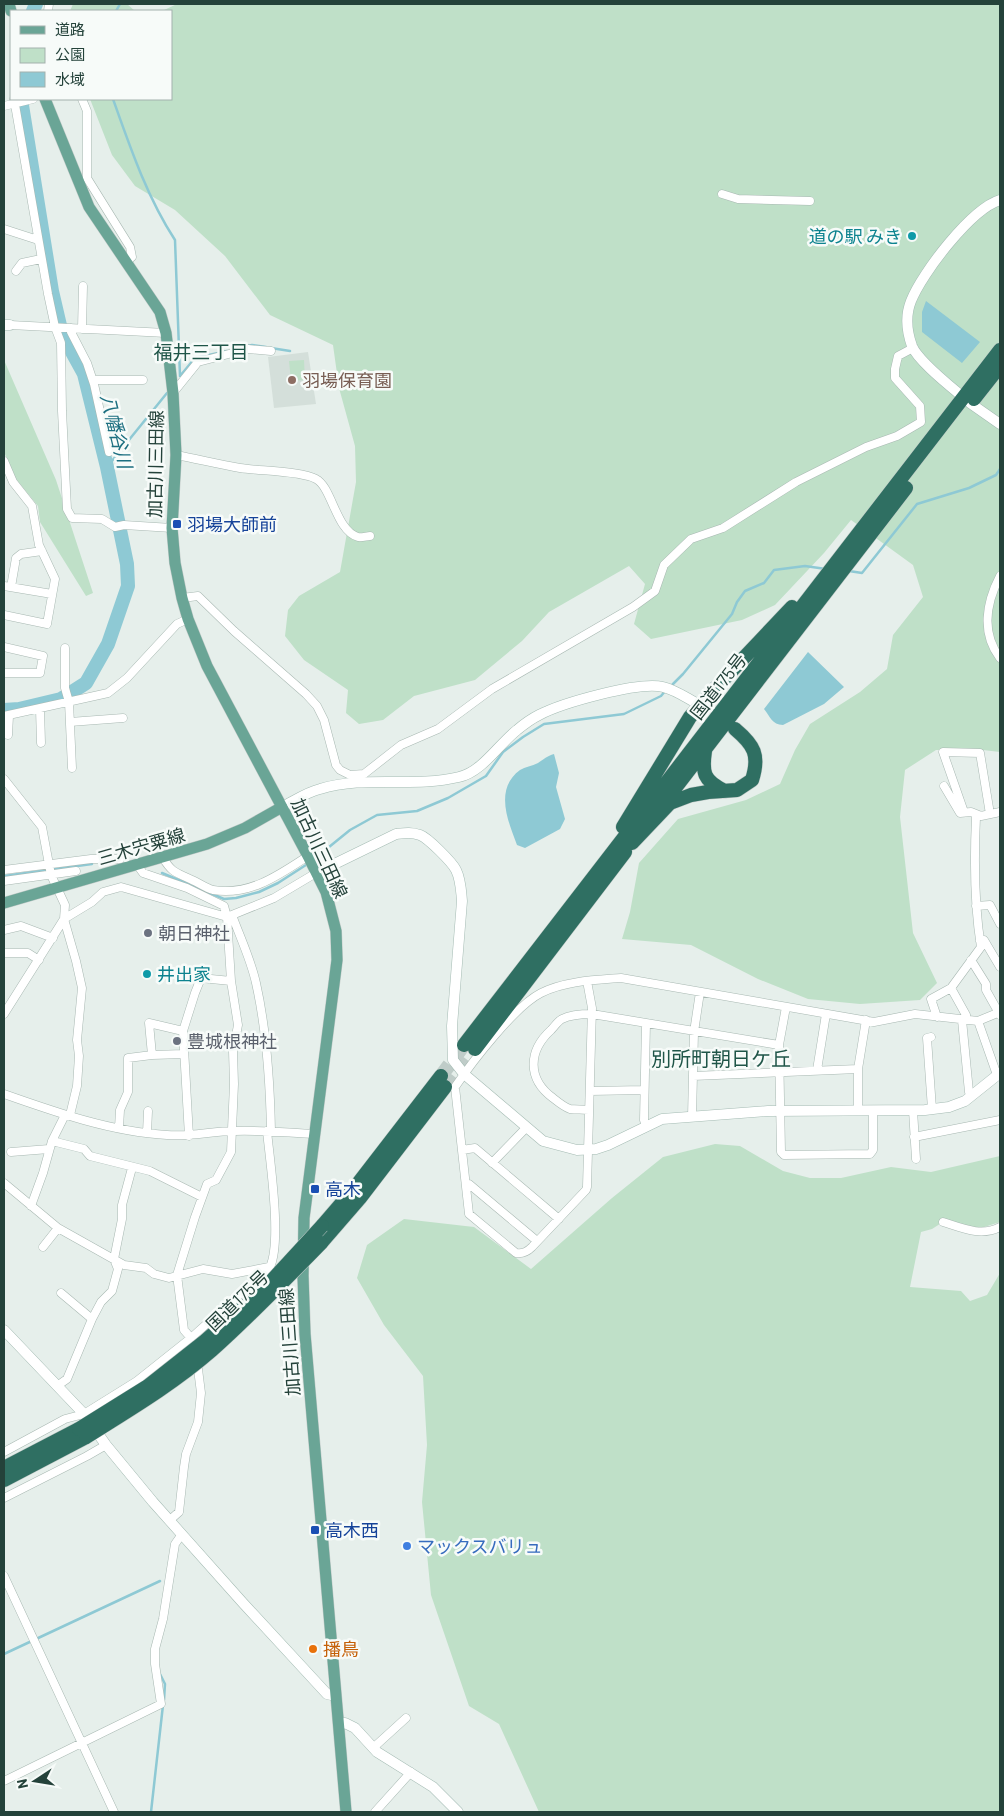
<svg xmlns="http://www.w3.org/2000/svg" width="1004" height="1816" viewBox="0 0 1004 1816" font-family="Barlow,'Noto Sans JP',sans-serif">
	<rect width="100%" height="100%" fill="#e6efeb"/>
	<path fill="#d4dfda" d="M308,352L316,404L274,408L268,357Z"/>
	<path fill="#bfe0c8" d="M73,4H127L135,11H70Z
		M177,4H1000V752L983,750H936L905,770L900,817L913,933L937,983L920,1000L860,1004L808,999L758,979L691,945L622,939L630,912L639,863L678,819L746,800L780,784L795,750L810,724L860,692L887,669L893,635L923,597L913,565L851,520L824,553L775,605L742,620L651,639L634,624L645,584L629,566L549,612L522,641L475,680L414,696L383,720L359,724L346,713L348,690L304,660L285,636L288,610L299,596L340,572L356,482L355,446L339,388L333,345L270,315L225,256L175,210L135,186L112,155L90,99H171V11H162Z
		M4,360L56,480L93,593L86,596L40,522L38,506L16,479L4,452Z
		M304,360L305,380L291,381L289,361Z
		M715,1144L740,1146L783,1171L810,1178H841L891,1167L931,1172L1000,1156V1222L981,1228L943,1222L932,1229L921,1232L910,1287L961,1291L970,1301L987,1295L1000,1273V1812H539L499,1724L469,1706L431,1595L422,1502L427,1445L423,1376L384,1325L357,1278L367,1245L404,1219L474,1227L531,1269L612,1198L663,1157Z"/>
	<path fill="#8ec9d4" d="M926,301L980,342L962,363L922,332V312Z
		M808,652L844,687L824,704L783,725C772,725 770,716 764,709Z
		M554,754L559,773L556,787L565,819L560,829L525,848L517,845C508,821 494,789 520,770C525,767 532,766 538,763C544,759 547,756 554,754Z"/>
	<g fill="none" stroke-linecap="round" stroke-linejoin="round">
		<path stroke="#8ec9d4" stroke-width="2.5" d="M116,11L120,4
			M113,99C130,147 147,197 175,240L180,376
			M247,346L252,345L266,347
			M271,348L290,351
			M180,376L195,358L227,351
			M107,467L167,393
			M849,571L862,573L917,504L969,488L996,475L1000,469
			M670,687L683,674L732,614L737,602L745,591L764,583L774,570L805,566L826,569
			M313,860L350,830L377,815L417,811L448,798L486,776L503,752L523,737L544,724L624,714L661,696L666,690
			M162,873L224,899L236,898L259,892L278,883L309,863
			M4,876L92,864
			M4,1654L160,1581
			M159,1672L165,1684L164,1700
			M151,1812L163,1705"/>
		<path stroke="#8ec9d4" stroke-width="14" d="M33,11L36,4
			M4,710L19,709L61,699L86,683L108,644L128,586L127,564L107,467L84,374L62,334L52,291L21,99"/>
		<path stroke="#bfccc8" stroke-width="14" stroke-dasharray="14 7" stroke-linecap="butt" d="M441,1076L464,1045
			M445,1087L475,1049"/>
		<g stroke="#a8b8b2" stroke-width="9">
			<path id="street" d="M48,11L49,4
				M14,99L48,294L55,327L61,343L62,411L67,509L72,518L102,519L115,527L124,525L172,528
				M82,99L87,111V178L130,247L132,257L126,262
				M4,106L33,99
				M722,194L738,199L810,201
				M4,229L38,240
				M16,271L22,263L41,259
				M10,325L166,333
				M71,328V332L87,363L94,384L109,452
				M82,329L83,286
				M93,380H143
				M173,393L198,362L248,349L271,351
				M176,455C197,459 218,464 240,468C258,471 302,471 316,479C332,487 336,531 358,537C361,538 367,536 370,536
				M4,461L13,482L32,506L39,545L55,579L47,624L4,615
				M1000,576C986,603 981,633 1000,658
				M4,586L52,594
				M11,587L16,558L21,554L42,551
				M182,598L198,596L234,631L306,694L317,706L324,720L336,765L340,770L350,775L364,774L401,745L438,729L492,689L633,607L655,591L664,565L691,539L723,528L796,482L866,447L897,436L921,422L920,406L895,378V369L898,356L913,348
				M4,647L43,656L40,673H4
				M65,648V688L69,702L72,768
				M40,709L41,743
				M4,716L108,693L127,678L177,624L188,619
				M70,722L123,718
				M8,735L9,716
				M4,779L42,827L51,875L65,905L64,919L76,961L82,988L77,1040L79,1056L77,1086L70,1115
				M944,786L960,813L971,812L981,816L1000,812
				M964,812L943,752L980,753L990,814
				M163,858C173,874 176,872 192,880C199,883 206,888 213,890C250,896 279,875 308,856
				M138,866L143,873L187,888L224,906L227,917L231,981L201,978L195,993L183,1031L189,1136
				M4,870L91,859H120
				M4,881L76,871
				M976,906L990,905L1000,924
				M232,915C240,937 251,960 256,983C267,1032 270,1081 271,1131
				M4,930L21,926L53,938
				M980,941L984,940L1000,967
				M4,953H28L39,960
				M971,960L986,984V990L1000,1015
				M587,981L592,1008L587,1187L586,1190L532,1247C527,1252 523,1254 516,1253L469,1214L455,1087C472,1062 515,1006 541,993C565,981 595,980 621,978L874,1022L915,1014L978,1021L1000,1012
				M951,988L966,1015L967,1020
				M786,1007L779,1045L781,1152L784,1155L870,1154L873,1150V1110
				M4,1014L64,919L92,902L103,892L121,887L227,917L274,898L316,873
				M937,1017L931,999L951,988L981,947C974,904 974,860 976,817L978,815
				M962,1020L969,1092L972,1095
				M978,1021L997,1075
				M646,1023L644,1120L646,1126
				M931,1037L927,1038L932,1109
				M152,1055L149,1023L183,1031
				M817,1070L826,1014
				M693,1076L858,1069
				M590,1091L644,1090
				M4,1094C55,1112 112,1132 167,1135C190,1137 212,1131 235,1131C262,1130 289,1133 315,1134
				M589,1110C583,1109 576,1110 570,1109C564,1107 558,1102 553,1098C527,1079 528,1051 551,1030C554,1027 558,1021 562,1019C570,1015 583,1014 592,1014L779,1045
				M858,1110V1069L866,1020
				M913,1110L916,1159
				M692,1117L694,1032L700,992
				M119,1128L120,1110L128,1092V1058L152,1055L184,1054
				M147,1133L148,1111
				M914,1137L1000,1120
				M52,1141L84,1149L90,1156L150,1171L202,1197
				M462,1150L475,1148L559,1219
				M11,1152L49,1149
				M492,1163L526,1128
				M4,1183L58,1228L124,1265L146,1268L154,1274L169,1278L203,1269L232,1274L269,1267
				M466,1184H469L537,1241
				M31,1206L43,1173L52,1141L65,1115
				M943,1222C962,1228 981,1237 1000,1227
				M43,1247L58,1228
				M61,1293L92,1319
				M57,1386L67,1379L92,1319L101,1302L112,1291L118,1269L114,1259L122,1219V1205L132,1168
				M4,1452L65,1419L84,1414L137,1381L191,1338L270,1267C282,1241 270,1162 267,1131
				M4,1498L87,1456L106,1445
				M171,1519L179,1512L184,1467L186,1454L198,1422L201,1393L198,1369L191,1345V1338L184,1330L177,1275L195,1217L207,1184L216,1180L231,1152L234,1084L233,1051L238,1025L231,981
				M4,1576L114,1812
				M373,1748L406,1718
				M4,1781L161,1704L155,1664V1649L163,1619L175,1544L182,1534
				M375,1812L411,1772"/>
		</g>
		<g stroke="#a4bbb3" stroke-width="11">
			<path id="secondary" d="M4,325H10
				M963,397C950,386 918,361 912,346C907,332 905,316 911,301C922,273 971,209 1000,200
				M970,403L1000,424
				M282,807C294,801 307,792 320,789C365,775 413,788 459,777C482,772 498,745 517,730C523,725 531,719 539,715C562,703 639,681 663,687C676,690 688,699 700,705
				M316,873L396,834C405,833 411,832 420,835C428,838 452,862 456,870C461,880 461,891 462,901L452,1026L453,1060L464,1074L543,1141L577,1150L596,1149L608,1145L662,1119L768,1111L925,1110L949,1107L965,1101L1000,1073
				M4,1330L84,1414L106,1445L153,1502L243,1603L327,1694L336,1696
				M339,1724L345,1723L355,1728L377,1752L433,1787L458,1812"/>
		</g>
		<g stroke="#c2cac8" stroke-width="12">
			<path id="primary" d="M9,4L11,11
				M45,99L89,207L160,312L166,333L173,393L176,455L172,528L175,563L182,598L188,619L207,666L309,858L326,892L336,931L337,960L334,984L304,1218L303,1276L305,1334L346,1812
				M4,903L207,844L245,828L282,807"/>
		</g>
		<g stroke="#c2cac8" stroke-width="15">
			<path id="highway" d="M974,399L1000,366
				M705,751C702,772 703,781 725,791
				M659,809L906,488
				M623,827L690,717L721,682L792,607
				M632,843L670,803L691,795L708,792L737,790L752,780C760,755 754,745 735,729
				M464,1045L1000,350
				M475,1049L625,852
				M322,1226L353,1190L441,1076
				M321,1243L360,1198L445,1087
				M4,1468L79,1429
				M4,1480L86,1437"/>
		</g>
		<use href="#street" stroke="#fff" stroke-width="8"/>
		<use href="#secondary" stroke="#fff" stroke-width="10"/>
		<use href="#primary" stroke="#6aa596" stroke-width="11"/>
		<use href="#highway" stroke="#2f6f62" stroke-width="14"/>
		<g stroke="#c2cac8" stroke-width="15" stroke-linecap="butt">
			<path id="highway-bridge" d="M79,1429L148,1386L205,1341L264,1289L322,1226
				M86,1437C129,1410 173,1384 212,1350C250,1316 286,1279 321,1243"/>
		</g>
		<use href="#highway-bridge" stroke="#2f6f62" stroke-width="14"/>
	</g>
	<g fill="#0f9aa8" stroke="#f7fbf9" stroke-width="2">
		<circle cx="912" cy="236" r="5"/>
		<circle cx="147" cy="974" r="5"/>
	</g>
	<circle fill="#8d6e63" stroke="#f7fbf9" stroke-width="2" cx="292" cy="380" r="5"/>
	<g fill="#1a4fb4" stroke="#f7fbf9" stroke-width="2">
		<rect x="172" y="519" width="10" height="10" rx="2.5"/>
		<rect x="310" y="1184" width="10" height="10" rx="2.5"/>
		<rect x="310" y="1525" width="10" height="10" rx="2.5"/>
	</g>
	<g fill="#6b7280" stroke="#f7fbf9" stroke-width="2">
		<circle cx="148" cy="933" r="5"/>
		<circle cx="177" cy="1041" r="5"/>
	</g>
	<circle fill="#3f7fe0" stroke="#f7fbf9" stroke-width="2" cx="407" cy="1546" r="5"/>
	<circle fill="#e8710a" stroke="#f7fbf9" stroke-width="2" cx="313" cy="1649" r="5"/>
	<g text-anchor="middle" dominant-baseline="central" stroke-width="5" stroke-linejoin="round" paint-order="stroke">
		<g font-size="18" fill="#0d838f" stroke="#f7fbf9" text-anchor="end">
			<text x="902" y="236">道の駅 みき</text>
			<text x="157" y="974" text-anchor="start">井出家</text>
		</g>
		<g font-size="18" fill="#785e54" stroke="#f7fbf9" text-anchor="start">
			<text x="302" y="380">羽場保育園</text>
		</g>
		<g font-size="18" fill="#24423a" stroke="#f7fbf9">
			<text transform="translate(155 464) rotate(-89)">加古川三田線</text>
			<text transform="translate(718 686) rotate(-52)">国道175号</text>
			<text transform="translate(141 846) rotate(-16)">三木宍粟線</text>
			<text transform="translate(320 848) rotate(65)">加古川三田線</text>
			<text transform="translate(237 1300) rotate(-44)">国道175号</text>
			<text transform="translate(289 1342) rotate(-94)">加古川三田線</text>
		</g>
		<g font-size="18" fill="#164399" stroke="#f7fbf9" text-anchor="start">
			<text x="187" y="524">羽場大師前</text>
			<text x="325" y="1189">高木</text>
			<text x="325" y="1530">高木西</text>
		</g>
		<g font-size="18" fill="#5b616d" stroke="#f7fbf9" text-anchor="start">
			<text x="158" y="933">朝日神社</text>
			<text x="187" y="1041">豊城根神社</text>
		</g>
		<g font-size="18" fill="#366cbe" stroke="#f7fbf9" text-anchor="start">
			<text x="417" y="1546">マックスバリュ</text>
		</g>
		<g font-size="18" fill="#c56008" stroke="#f7fbf9" text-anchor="start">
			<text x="323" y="1649">播鳥</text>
		</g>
		<g font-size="19" fill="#1f5548" stroke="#f7fbf9">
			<text x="201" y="351">福井三丁目</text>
		</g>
		<g font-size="19" font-style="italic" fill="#1c6f80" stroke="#f7fbf9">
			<text transform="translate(117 431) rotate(76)">八幡谷川</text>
		</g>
		<g font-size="20" fill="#1f5548" stroke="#f7fbf9">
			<text x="721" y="1058">別所町朝日ケ丘</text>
		</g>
	</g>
	<rect width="1004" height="1816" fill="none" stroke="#24423a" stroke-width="10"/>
	<rect x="10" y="10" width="162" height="90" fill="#f7fbf9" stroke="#a3b1ad"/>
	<rect x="20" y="26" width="25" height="8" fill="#6aa596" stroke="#a3b1ad"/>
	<text x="55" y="35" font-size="15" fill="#24423a">道路</text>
	<rect x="20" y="48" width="25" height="15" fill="#bfe0c8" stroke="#a3b1ad"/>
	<text x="55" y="60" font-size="15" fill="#24423a">公園</text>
	<rect x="20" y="72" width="25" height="15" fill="#8ec9d4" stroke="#a3b1ad"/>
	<text x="55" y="85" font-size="15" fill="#24423a">水域</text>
	<g transform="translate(35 1781) rotate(258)" stroke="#f7fbf9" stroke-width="4" paint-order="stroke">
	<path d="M0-4L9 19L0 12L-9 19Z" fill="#24423a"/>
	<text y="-8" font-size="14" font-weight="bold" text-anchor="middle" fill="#24423a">N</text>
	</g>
</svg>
